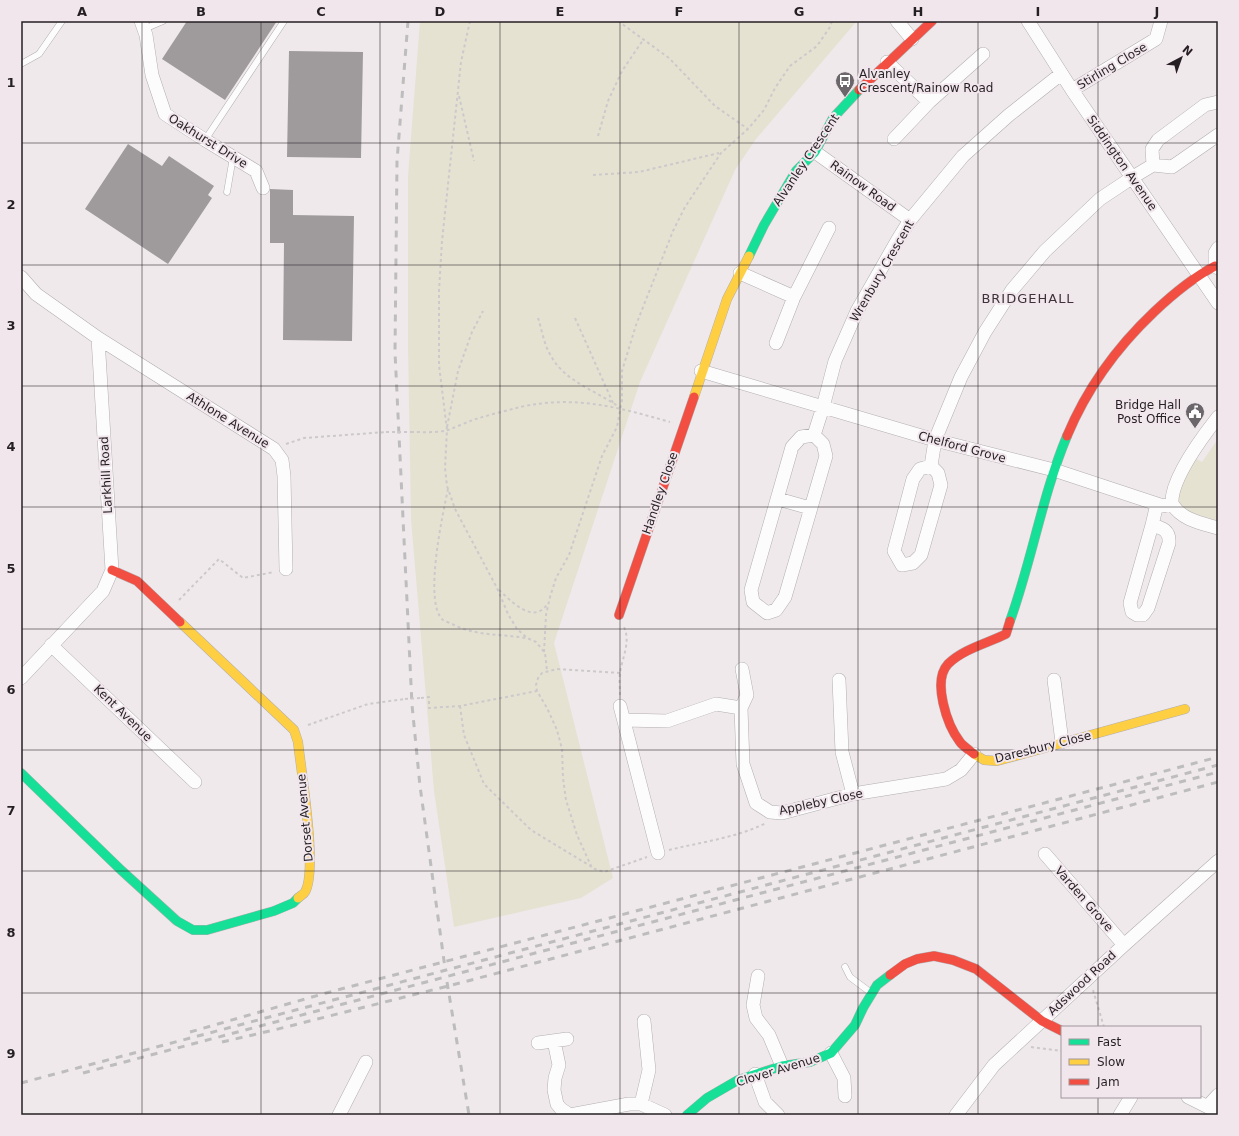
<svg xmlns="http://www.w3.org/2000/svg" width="1239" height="1136" viewBox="0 0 1239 1136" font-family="'DejaVu Sans',sans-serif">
	<rect width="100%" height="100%" fill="#efe9ec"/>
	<path fill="#e5e2d2" d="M420,21H857L756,139L735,170L640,382L554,643L613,878L581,898L454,927L434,791L411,519L408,346V176Z
		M1218,439V521L1189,512L1185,510L1178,502V493L1195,458L1202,462Z"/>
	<path fill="#9f9b9d" d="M187,21H277L225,100L162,59Z
		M289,51L363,52L361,158L287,157Z
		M128,144L162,166L169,156L214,186L208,195L212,198L168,264L85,209Z
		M270,189L293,190V215L354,216L352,341L283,340L284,243H270Z"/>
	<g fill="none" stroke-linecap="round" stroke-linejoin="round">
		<g stroke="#b2aeb0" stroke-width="7">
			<path id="lane" d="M144,29L163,21
				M21,64L39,54L62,21
				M205,140L284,21
				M227,192L233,157
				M845,967L850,977L870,992"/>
		</g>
		<g stroke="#b2aeb0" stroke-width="14">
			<path id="street" d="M141,21L146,35L152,75L165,114L205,140L256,171L263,188
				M897,21L912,39
				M1028,21L1072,90L1218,303
				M887,62L929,102
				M1072,90L1156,39L1161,21
				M894,139L929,102L983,54
				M815,152L910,220
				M1153,165L1152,149L1158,140L1205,105L1218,102
				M1218,248L1215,253V266L1218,268
				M740,273L794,297
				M21,277L36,294L98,338L112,570L103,591L21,678
				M98,338L274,449L282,460L284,476L286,569
				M776,343L794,297L829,228
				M701,371L935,440L1054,470L1163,506L1172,504
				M814,435L823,407L835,361L857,311L897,241L910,220L963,156L1009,115L1061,74
				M814,435L823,444L826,456L785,597L776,610L767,613L753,602L751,590L792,447L801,437Z
				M931,466L920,469L913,479L894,551L902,565L913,563L921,555L941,485L938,473L931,466L935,440L961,377L985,332L1012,290L1045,251L1100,199L1133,177L1153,165L1172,167L1218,135
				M778,499L810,508
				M1172,504C1170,480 1203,436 1218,417
				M1172,504C1182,520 1201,523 1218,528
				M1152,525L1130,603L1132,612L1137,615H1143L1148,608L1169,543C1170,530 1162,528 1152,525L1157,504
				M51,645L195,782
				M839,680L842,752L853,794
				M1054,680L1062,742
				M620,706L658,853
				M741,708L747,695L742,669
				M624,720L667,721L716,704L741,708L743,764L756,803L770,812L782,813L853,794L946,779L961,770L974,754
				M1045,854L1124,945
				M758,976L753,1005L756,1018L769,1035L782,1066
				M554,1041L559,1065L555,1078L554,1090L557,1104L561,1109L570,1115L629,1104H641L665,1115
				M538,1043L567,1039
				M831,1053L844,1078L845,1096
				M755,1074L765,1102L778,1115
				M1188,1097L1218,1112
				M641,1104L649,1070L644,1021
				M1208,1106L1218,1095
				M339,1115L366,1062
				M956,1115L994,1065L1124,945L1218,861
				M1120,1115L1131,1097"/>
		</g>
		<g stroke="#b2aeb0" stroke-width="10">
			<path id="fast" d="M749,256L764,225L796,171L815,152L833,118L859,90
				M1010,621C1032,560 1042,496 1067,436
				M21,773L121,870L177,921L193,930H207L274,911L293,903L298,898
				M687,1115L707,1098L738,1080L782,1066L810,1062L831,1053L855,1025L863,1008L877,985L890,975"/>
		</g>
		<g stroke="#b2aeb0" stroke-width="10">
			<path id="slow" d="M694,397L727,299L749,256
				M180,622L294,730L298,742C301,771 318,870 305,892C304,894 300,896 298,898
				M974,754L984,760L997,761L1185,709"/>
		</g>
		<g stroke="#b2aeb0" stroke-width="10">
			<path id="jam" d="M859,90L932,21
				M1067,436C1087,388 1116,348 1154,312C1173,294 1192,278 1215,266
				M112,570L137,581L180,622
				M619,615L694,397
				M974,754C969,750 963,746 960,742C947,725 932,681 948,664C963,649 988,643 1006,634L1010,621
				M890,975L905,964L917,959L934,956L953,960L976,969L1042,1021L1062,1031"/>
		</g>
		<path stroke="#cdc9cb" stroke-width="2" stroke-dasharray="3 3" stroke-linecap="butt" d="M470,21L461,62L442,241L439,291V365L447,430L445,468L447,486L455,509L497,588L508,614L517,629L527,638L536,642L545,653L547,671
			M618,21L669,58L715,106L748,129
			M459,96L474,161
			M598,136L608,101L622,71L643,40
			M593,175L639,172L719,153
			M538,318C542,330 544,345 551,356C565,382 597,391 619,407
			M575,318L613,403
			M447,427L458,371L472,332L483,311
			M411,432C423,432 437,433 448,430C456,427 465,423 473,420C488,415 505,411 520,407C576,395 617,407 670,422
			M286,444L304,438L386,432
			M448,489C443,513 423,603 443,620C446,622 451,623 454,625C477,636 501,634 526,638
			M499,590C511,601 534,626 548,603
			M179,600L219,559L243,578L274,572
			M544,652L546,615L550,597L556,578L569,555L602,456L617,427L622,400V371L636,325L673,231L685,207L721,153L748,129L764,110L775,88L790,66L817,46L830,27L832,21
			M620,673L557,669L542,673L538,678L536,685L537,691L547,708L557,730L562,749L563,778L566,800L577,835L592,868L604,872L647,857
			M620,695C620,688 619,680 620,673C622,658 631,642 624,627
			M421,698L429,697V708L460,706L537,691
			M460,706L464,735L484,784L531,830L592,867
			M308,725L368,704L405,699
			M669,850C701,842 736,838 766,823
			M1093,990L1104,1027
			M1031,1047L1062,1051"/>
		<use href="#lane" stroke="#fdfcfc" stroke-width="6"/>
		<use href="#street" stroke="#fdfcfc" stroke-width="13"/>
		<use href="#fast" stroke="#16e098" stroke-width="9"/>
		<use href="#slow" stroke="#ffcf43" stroke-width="9"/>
		<use href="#jam" stroke="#f24e42" stroke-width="9"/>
		<path stroke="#bebdbd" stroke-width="3" stroke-dasharray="7 7" stroke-linecap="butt" d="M408,21L397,161L395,352L412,705L420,786L445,968
			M447,982L469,1115
			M190,1032L326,993L1218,757
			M222,1042L274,1030L460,983L1218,782
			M83,1073L1218,772
			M21,1083L1218,765"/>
		<path stroke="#cdc9cb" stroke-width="2" stroke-dasharray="3 3" stroke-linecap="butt" d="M386,432H411
			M405,699L421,698"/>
	</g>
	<path fill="none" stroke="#241f22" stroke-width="1" stroke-opacity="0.55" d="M142,21V1115M261,21V1115M380,21V1115M500,21V1115M620,21V1115M739,21V1115M858,21V1115M978,21V1115M1098,21V1027M21,143H1218M21,265H1218M21,386H1218M21,507H1218M21,629H1218M21,750H1218M21,871H1218M21,993H1218M1098,1097V1115"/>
	<defs>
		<g id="bus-pin" transform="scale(1)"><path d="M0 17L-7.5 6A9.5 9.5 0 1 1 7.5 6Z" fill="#6b6669" stroke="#f2e6ed"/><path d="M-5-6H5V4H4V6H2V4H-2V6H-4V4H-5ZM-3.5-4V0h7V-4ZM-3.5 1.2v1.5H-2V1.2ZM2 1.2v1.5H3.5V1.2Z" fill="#fff"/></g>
		<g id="civic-pin" transform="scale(1)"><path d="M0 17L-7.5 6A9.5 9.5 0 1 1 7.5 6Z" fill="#6b6669" stroke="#f2e6ed"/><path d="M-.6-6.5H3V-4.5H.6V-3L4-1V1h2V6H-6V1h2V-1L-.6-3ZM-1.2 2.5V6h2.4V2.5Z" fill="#fff"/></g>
	</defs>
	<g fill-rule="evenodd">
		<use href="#bus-pin" x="845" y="81"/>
		<use href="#civic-pin" x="1195" y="412"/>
	</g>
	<g text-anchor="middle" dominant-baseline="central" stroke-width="4" stroke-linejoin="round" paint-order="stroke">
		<g font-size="12" fill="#241f22" stroke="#f2e6ed">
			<text transform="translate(1112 66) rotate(-31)">Stirling Close</text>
			<text transform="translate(208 141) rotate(32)">Oakhurst Drive</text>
			<text transform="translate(806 160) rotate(-56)">Alvanley Crescent</text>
			<text transform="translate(1122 163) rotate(55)">Siddington Avenue</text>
			<text transform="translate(863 186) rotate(36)">Rainow Road</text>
			<text transform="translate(882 271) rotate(-60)">Wrenbury Crescent</text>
			<text transform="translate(228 420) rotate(32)">Athlone Avenue</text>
			<text transform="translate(962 447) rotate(15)">Chelford Grove</text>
			<text transform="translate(106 475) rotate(-93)">Larkhill Road</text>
			<text transform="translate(660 493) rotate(-71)">Handley Close</text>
			<text transform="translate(123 713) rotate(44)">Kent Avenue</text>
			<text transform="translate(1043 747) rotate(-14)">Daresbury Close</text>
			<text transform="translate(821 802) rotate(-12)">Appleby Close</text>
			<text transform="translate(305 818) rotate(-95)">Dorset Avenue</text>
			<text transform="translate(1084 899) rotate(49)">Varden Grove</text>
			<text transform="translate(1082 983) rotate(-43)">Adswood Road</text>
			<text transform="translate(778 1070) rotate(-17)">Clover Avenue</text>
		</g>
		<g font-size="12" fill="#241f22" stroke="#f2e6ed" text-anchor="start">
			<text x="859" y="74">Alvanley<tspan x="859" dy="14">Crescent/Rainow Road</tspan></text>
			<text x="1181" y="405" text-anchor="end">Bridge Hall<tspan x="1181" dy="14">Post Office</tspan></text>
		</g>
		<g font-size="13" letter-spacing="1" fill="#3d3339" stroke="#f2e6ed">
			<text x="1028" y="298">BRIDGEHALL</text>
		</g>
	</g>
	<rect width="1239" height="1136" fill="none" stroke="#f2e6ed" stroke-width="44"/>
	<rect x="1061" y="1026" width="140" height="72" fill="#f2e6ed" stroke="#a0969c"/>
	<rect x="1069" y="1039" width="20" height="6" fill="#16e098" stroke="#a0969c"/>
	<text x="1097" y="1046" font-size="12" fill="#241f22">Fast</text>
	<rect x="1069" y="1059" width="20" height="6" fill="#ffcf43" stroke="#a0969c"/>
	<text x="1097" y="1066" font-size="12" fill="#241f22">Slow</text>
	<rect x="1069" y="1079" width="20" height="6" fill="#f24e42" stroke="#a0969c"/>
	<text x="1097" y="1086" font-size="12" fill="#241f22">Jam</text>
	<g transform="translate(1181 58) rotate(41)" stroke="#f2e6ed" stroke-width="3" paint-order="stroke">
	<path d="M0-3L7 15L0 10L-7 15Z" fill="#241f22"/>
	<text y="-6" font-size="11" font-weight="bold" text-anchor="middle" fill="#241f22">N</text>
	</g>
	<rect x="22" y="22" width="1195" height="1092" fill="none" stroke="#241f22" stroke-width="1.5"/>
	<g font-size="13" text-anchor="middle" font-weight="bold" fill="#241f22">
		<text x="82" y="16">A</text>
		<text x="201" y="16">B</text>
		<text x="321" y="16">C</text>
		<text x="440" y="16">D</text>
		<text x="560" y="16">E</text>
		<text x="679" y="16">F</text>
		<text x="799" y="16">G</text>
		<text x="918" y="16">H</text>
		<text x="1038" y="16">I</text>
		<text x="1157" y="16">J</text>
		<text x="11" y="87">1</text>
		<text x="11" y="209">2</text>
		<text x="11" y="330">3</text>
		<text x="11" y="451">4</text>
		<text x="11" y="573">5</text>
		<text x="11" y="694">6</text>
		<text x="11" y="815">7</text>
		<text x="11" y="937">8</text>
		<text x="11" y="1058">9</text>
	</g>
</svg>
